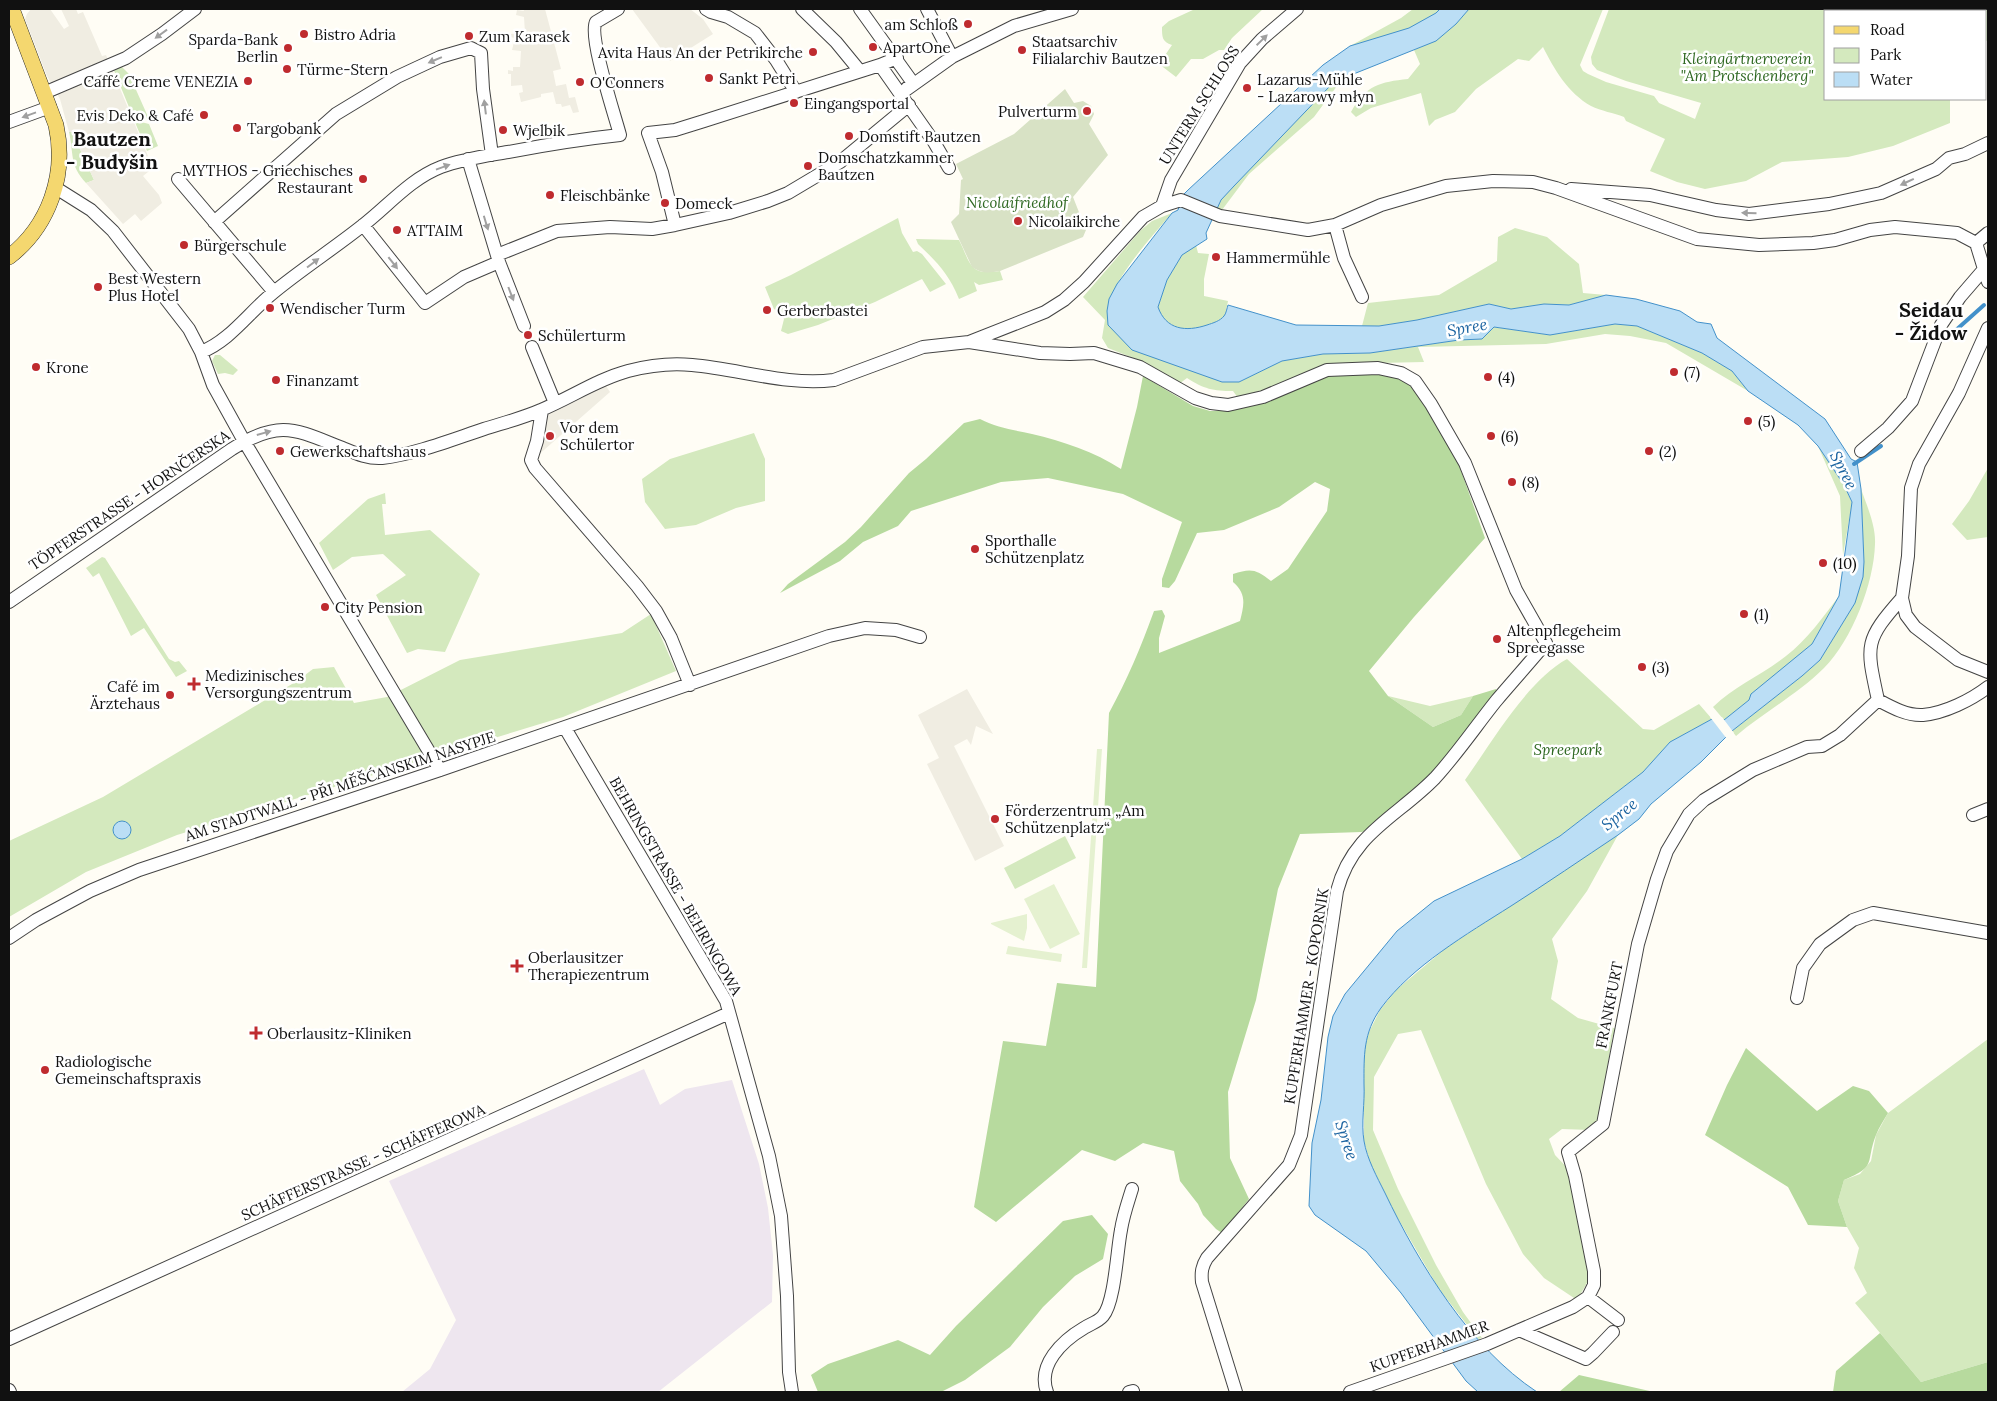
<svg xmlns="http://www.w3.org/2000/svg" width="1997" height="1401" viewBox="0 0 1997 1401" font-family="Lora,serif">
	<rect width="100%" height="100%" fill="#fffdf5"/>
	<path fill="#eee6ef" d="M644,1069L660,1105L685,1089L732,1080L759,1164L768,1208L773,1255L772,1302L658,1392H402L430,1369L456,1320L389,1181Z"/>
	<path fill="#d4e9be" d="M1195,9H1263L1232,38L1224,50H1219L1203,59H1191L1176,77L1159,64L1172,45C1162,42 1162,37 1162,27L1169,21Z
		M1413,9H1440C1425,28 1373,39 1350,46L1401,18Z
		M1469,9H1603L1580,65L1583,71L1588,74L1606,82L1654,96L1659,103L1695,119L1701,103L1626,81L1597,70L1592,64L1591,57L1609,9H1988V40L1986,41V11H1826V99H1950V123L1893,146L1848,157L1782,162L1746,181L1705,189L1677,182L1650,171L1665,139L1626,121L1624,117C1614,113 1601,111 1591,106C1568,93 1554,69 1543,47L1529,61L1518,59L1476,89L1455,112L1435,120L1429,126L1421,93L1371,108L1356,117L1351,112C1366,85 1380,82 1408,79L1420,64L1414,50C1441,39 1450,31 1469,9Z
		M118,67H122L129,74L149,119L142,117L135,110L131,112L113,68Z
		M1351,75L1337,86L1314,117L1249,174L1222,210L1217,209L1221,200L1248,169L1330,86Z
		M132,115L141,122L149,124L158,146L147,151Z
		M72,131L94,180L86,183C69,165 74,154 69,132Z
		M1172,213C1150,239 1113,278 1107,311L1132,350L1239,382L1282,361L1323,354L1370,353L1459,340L1482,339L1494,327L1550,335L1615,324L1637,326L1702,353L1732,371L1748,391L1666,343L1630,336L1605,334L1546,344L1418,347L1424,362L1333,364L1265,391L1238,398L1233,391C1213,391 1204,389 1187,378L1179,384L1141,361L1108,348L1102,338L1105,320L1083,297L1140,231L1152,221Z
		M898,218L902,233L913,252L917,251L922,254L946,284L930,292L922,279L875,302L818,325L788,334L781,331L784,319L780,313L774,309L765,287L791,275Z
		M1515,228L1547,237L1579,264L1583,293L1606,295L1569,305L1544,304L1511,309L1489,304L1417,320L1379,326H1362L1368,303L1439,295L1497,261L1498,237Z
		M916,239L959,240C971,264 969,276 1000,271L1003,280L979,285L974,282L977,291L959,299C949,274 937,262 918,244Z
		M1196,245L1198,253L1209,254L1204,279V296L1228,301L1225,316C1203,332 1169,338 1158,307L1167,280L1182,255Z
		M215,355H220L238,370L233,375L225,373L218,374L212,361Z
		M754,433L765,459V501L736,508L696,525L665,529L645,502L642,479L670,459Z
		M1818,446L1844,485L1852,503L1843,555L1840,496Z
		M1988,468V537L1967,540L1952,524L1969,501Z
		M1861,489C1867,506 1876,526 1875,544C1874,583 1852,640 1824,668C1798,694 1764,712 1736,736L1732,731L1802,676L1820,660L1855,603L1864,562Z
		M385,493L386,504H382L385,535L430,530L480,574L445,652L418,649L407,653L376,595L406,575L383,554L352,557L333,570L319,543L368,499Z
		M102,557L105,558L169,659L175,662L179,661L187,671L176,677L144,628L131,636L99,573L93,577L86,568Z
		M1839,596L1812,644L1749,700L1724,720L1713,707C1735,686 1762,675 1786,656C1807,640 1823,617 1839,596Z
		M651,614L676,671L563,717L177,835L86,872L9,917V841L103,797L297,681L313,669L334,667L354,703L387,697L460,660L622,633Z
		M1567,659L1643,729L1654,730L1699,704L1712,719L1670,742L1643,772L1560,836L1522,859L1465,780C1492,742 1527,681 1567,659Z
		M1388,696L1430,706L1473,696L1461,715L1433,727Z
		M1618,835L1587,891L1552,939L1558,961L1551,999L1578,1018L1617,1029L1613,1035L1605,1080L1607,1091L1600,1122L1590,1130L1562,1129L1549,1139L1555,1155L1575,1176L1594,1271L1577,1300L1544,1278L1523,1254L1486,1184L1421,1030L1398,1034L1374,1077L1373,1130L1398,1189L1436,1265L1463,1312L1482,1338L1478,1339L1439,1289L1393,1210L1370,1162L1364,1141V1049L1369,1032L1380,1010L1396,990L1446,948Z
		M1065,836L1076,858L1015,889L1004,868Z
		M1988,1039V1362L1921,1382L1855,1303L1867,1293L1854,1268L1859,1248L1847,1227L1838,1201L1844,1180L1860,1174L1871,1161L1876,1135L1888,1113Z"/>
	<path fill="#b7da9e" d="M1377,372L1398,378L1411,386L1421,398L1459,465L1485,538L1414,617L1369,671L1388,696L1433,727L1461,715L1473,696L1496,689L1499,695L1398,812L1362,832L1300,834L1278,889L1256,1000L1228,1092L1230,1158L1249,1199L1222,1233L1216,1229L1203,1215L1198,1204L1180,1181L1174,1151L1143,1143L1115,1161L1082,1150L996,1222L974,1207L1003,1041L1046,1046L1057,983L1096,987L1109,713C1127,680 1141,647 1154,611L1162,610L1165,616L1159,638V653L1240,621C1244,605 1247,594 1233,582V574C1251,568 1256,569 1271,581L1288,569L1327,511L1330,489L1315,482L1279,507L1224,530L1197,533L1175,581L1169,588L1162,587V579L1182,522L1123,494L1048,478L1001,482L911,511L898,526L863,542L840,561L780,593L788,584L845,542L861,527L909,473L926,459L964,423L980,419C997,428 1014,430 1032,434C1062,441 1095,452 1121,469L1137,407L1143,376L1193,406L1210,411H1229L1265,403L1330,373Z
		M1746,1048L1817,1111L1853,1086L1869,1091L1888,1113C1884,1120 1879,1127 1876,1135C1865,1163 1878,1166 1844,1180L1838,1201L1847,1227L1808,1225L1788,1187L1705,1135L1727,1085Z
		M1092,1215L1108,1234L1103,1259L1075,1276L1043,1307L1010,1347L965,1380L941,1392H818L811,1375L828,1364L898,1340L930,1355L956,1326L1063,1221Z
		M1880,1333L1921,1382L1988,1362V1392H1833L1836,1371Z
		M1579,1375L1654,1392H1559Z"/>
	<path fill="#d8e2c5" d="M1065,89L1074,103L1083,101L1091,106L1094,114L1089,124L1108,155L1073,197L1086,230L1083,237L1000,271C989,273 982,274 972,267L951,222L959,214L961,180L963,179L956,164L1014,134Z"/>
	<path fill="#e5f1d0" d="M1097,749H1102L1087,968H1082Z
		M1054,884L1080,934L1050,949L1024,899Z
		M1027,914V928L1024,941L991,924V923Z
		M1008,946L1062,954L1061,962L1006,954Z"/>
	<path fill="#f0ede2" d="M31,9H50L64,29L69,26L61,9H76L78,14L83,12L102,56L106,55L153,168L143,176L159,195L162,203L141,221L135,214L123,224L86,183L94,180L72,132H69L60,99L47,76L25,19L27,14Z
		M523,9H545L561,69L553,71L556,86L566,84L569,98L575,97L579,112L573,113L570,105L562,107L561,104H556L553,92L541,94V97L521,102L519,93L523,92L522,85L511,86V74H508V70L513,71V67H520L521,51L512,50L515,38L510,37V34L525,33L524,17L516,15L517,10L524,11Z
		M632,9H690L703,19L713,34L670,61Z
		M604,383L610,392L536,457L543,415Z
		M967,689L993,734L976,726L971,745L967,739L954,746L1004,846L975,861L927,764L939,758L918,715Z"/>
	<path fill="#bbdef5" stroke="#4391ca" d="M1440,9H1469L1456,24L1436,41L1351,75L1330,86L1234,186L1221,200L1206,233L1207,239L1182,255L1167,280L1158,307C1166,330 1186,332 1207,325C1213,323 1220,321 1224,316C1226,314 1227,308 1228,305L1296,325L1379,326L1417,320L1489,304L1511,309L1544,304L1569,305L1606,295L1636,299L1680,311L1697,322L1711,324L1717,338L1825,419L1851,459L1857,462L1861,489L1864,562L1863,577L1855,603L1820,660L1802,676L1732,731L1701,762L1651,804L1639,819L1618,835C1582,859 1547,883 1511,906C1467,934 1412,966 1381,1008C1363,1033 1364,1056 1364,1084C1365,1103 1361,1123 1364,1141C1367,1159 1377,1177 1385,1193C1419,1264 1470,1348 1537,1392H1478L1466,1381L1401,1293L1366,1251L1315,1215L1309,1206L1312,1143L1321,1100L1328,1037L1333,1016L1345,994L1397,931L1434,901L1522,859L1560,836L1643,772L1670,742L1712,719L1724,720L1749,700L1751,694L1812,644L1839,596L1852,502L1844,485L1818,446L1798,425L1748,391L1732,371L1702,353L1637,326L1615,324L1550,335L1494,327L1482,339L1459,340L1370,353L1323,354L1282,361L1239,382H1222L1132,350L1108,325L1107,311L1109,299L1117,284L1172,213L1178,210L1183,195L1188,190L1323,65L1350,46L1409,28L1436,13Z
		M113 830a9 9 0 1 1 18 0a9 9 0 1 1-18 0Z"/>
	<path fill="#fffdf5" d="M1710,717H1722L1734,733L1727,739Z"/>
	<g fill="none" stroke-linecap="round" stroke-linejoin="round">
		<path stroke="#4391ca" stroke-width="4" d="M1946,339L1984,305
			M1854,464L1881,446"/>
		<g stroke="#444" stroke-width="14">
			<path id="minor" d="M706,9L711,12L728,17L755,33L776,60L796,92
				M802,9L836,42L859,70
				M860,9L913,83L907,88
				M927,9L952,57
				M884,70L880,65L897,58
				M44,93L126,58L162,34L195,9
				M900,94L952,57L1014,26L1072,9
				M9,122L50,107
				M468,159L499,262L524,326
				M178,179L274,292
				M56,188L91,210L113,231L189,329L201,352L213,385L244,441L440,770
				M1571,189L1650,195L1716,210L1749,214L1829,204L1881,193L1936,169L1949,158L1965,154L1988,143
				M1162,206L1171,180L1240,63L1262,39L1297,9
				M214,222L336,114L397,77L440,57L471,48L481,53L483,89L492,155
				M363,225L425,303L464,277L499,262
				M675,225L662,172L648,133L675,130L704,121L880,65L934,142L949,168
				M1335,225L1344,258L1362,297
				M1976,243L1988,282
				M1976,243L1988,233
				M497,255L557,231L610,227L652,229L675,225L729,213L768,201L788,193L840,162L909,105
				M1988,328L1959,393L1919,464L1911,488L1908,556L1902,598L1906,615L1915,627L1958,660L1988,672
				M969,342L1045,312L1064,300L1084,282L1143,217L1162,206L1181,200L1220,216L1308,230L1335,225L1381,205L1446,186L1493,181L1533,182L1556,188L1697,239L1759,245L1813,243L1835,240L1870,230L1895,227L1957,233L1976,243
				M532,347L555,403
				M201,352C230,341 250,311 274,292C302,269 333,249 362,226C388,206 410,179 441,167C462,159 485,156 508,152C545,145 582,139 620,135C615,116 588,35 596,22L618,9
				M542,410L537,441L531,460L535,468L637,586L656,611L671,638L690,685
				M1861,451L1888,428L1912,401L1941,325L1960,297L1985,268
				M9,602L232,449C281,418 296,430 345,449C357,454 369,459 382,458C416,454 451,440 484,429C503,423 523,418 541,410C570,398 598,379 628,371C647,366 672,363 692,365C740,369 786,386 834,380L923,347L969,342L1040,353L1070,354L1094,353L1140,367L1195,398L1211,403L1228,405L1263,397L1327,370L1378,368L1401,373L1415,381L1431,404L1465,463L1516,590L1546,643C1530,662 1513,681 1496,701C1476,726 1457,754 1435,778C1397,817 1352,833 1337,891L1301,1135L1289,1165L1207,1258C1202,1266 1201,1272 1202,1282L1236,1392
				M1878,700C1891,707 1907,716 1923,715C1945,713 1971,700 1988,687
				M1878,700C1866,645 1864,641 1902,598
				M565,728L726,1001L769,1156L781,1216L787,1296L789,1372L792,1392
				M1973,815L1988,809
				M9,938L36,920L90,891L139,870L440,770L829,636L865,628L896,630L920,637
				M1797,998L1803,968L1820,944L1853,920L1873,913L1988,933
				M1588,1297L1618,1320
				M1519,1330L1586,1359L1593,1353L1613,1332
				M9,1339L729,1013
				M9,1390L10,1392
				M1047,1392C1037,1365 1062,1341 1084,1328C1090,1324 1098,1322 1103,1316C1115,1302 1117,1249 1121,1230C1123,1216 1128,1202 1132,1189
				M1129,1392L1133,1391
				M1350,1392L1487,1344L1573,1307L1588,1297L1594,1285V1271L1575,1176L1568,1152L1603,1124L1638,944L1657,879L1667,851L1689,814L1704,800L1753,770L1807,747L1822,746L1840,735L1878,700"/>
		</g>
		<g stroke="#222" stroke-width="16">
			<path id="major" d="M9,257C49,226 67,175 56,125L12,9"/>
		</g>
		<use href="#minor" stroke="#fff" stroke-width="12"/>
		<use href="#major" stroke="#f4d76f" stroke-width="15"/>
	</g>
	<defs><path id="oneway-solid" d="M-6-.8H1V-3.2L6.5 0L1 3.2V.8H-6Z" transform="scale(1.25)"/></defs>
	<g fill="#a0a0a0">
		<use href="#oneway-solid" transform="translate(161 34) rotate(144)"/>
		<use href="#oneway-solid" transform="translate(1262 40) rotate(-44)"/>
		<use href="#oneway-solid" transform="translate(435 60) rotate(157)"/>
		<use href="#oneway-solid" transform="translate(485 107) rotate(-97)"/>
		<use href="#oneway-solid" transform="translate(29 115) rotate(160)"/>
		<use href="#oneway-solid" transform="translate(443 167) rotate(-20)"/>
		<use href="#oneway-solid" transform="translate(1907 182) rotate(155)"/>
		<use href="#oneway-solid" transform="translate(1749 213) rotate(-179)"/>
		<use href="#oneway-solid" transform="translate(486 223) rotate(73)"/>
		<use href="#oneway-solid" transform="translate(313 263) rotate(-37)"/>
		<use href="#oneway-solid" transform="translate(393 263) rotate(52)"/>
		<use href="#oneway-solid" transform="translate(511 294) rotate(69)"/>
		<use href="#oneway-solid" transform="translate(264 433) rotate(-16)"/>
	</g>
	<g fill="#bf2b2f" stroke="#fff" stroke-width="2">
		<circle cx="968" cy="24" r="5"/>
		<circle cx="304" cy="34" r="5"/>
		<circle cx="469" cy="36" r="5"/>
		<circle cx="873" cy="47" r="5"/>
		<circle cx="288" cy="48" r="5"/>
		<circle cx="1022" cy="50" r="5"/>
		<circle cx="813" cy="52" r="5"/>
		<circle cx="287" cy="69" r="5"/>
		<circle cx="709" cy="78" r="5"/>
		<circle cx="248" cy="81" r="5"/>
		<circle cx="580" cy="82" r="5"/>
		<circle cx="1247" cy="88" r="5"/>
		<circle cx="794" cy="103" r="5"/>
		<circle cx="1087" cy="111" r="5"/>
		<circle cx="204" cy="115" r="5"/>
		<circle cx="237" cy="128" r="5"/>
		<circle cx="503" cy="130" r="5"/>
		<circle cx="849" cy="136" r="5"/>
		<circle cx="808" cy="166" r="5"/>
		<circle cx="363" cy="179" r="5"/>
		<circle cx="550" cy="195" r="5"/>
		<circle cx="665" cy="203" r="5"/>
		<circle cx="1018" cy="221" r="5"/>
		<circle cx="397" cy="230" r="5"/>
		<circle cx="184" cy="245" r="5"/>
		<circle cx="1216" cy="257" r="5"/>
		<circle cx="98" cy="287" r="5"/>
		<circle cx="270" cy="308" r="5"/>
		<circle cx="767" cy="310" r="5"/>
		<circle cx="528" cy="335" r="5"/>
		<circle cx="36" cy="367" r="5"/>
		<circle cx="1674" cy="372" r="5"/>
		<circle cx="1488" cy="377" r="5"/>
		<circle cx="276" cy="380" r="5"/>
		<circle cx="1748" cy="421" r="5"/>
		<circle cx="550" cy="436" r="5"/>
		<circle cx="1491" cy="436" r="5"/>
		<circle cx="280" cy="451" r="5"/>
		<circle cx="1649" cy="451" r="5"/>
		<circle cx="1512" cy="482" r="5"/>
		<circle cx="975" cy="549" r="5"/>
		<circle cx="1823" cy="563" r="5"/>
		<circle cx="325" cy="607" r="5"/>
		<circle cx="1744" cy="614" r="5"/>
		<circle cx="1497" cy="639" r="5"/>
		<circle cx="1642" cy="667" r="5"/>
		<path d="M191.5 676.5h5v5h5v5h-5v5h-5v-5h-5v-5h5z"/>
		<circle cx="170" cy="695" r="5"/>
		<circle cx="995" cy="819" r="5"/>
		<path d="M514.5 958.5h5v5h5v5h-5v5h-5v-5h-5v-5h5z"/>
		<path d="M253.5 1025.5h5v5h5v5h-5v5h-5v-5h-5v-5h5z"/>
		<circle cx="45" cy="1070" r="5"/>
	</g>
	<g text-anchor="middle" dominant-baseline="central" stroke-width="5" stroke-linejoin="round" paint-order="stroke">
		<g font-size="15" fill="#111" stroke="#fff" text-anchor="start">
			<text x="958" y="24" text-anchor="end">am Schloß</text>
			<text x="314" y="34">Bistro Adria</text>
			<text x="479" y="36">Zum Karasek</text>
			<text x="278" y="39" text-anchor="end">Sparda-Bank<tspan x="278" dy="17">Berlin</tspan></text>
			<text x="1032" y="41">Staatsarchiv<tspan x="1032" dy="17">Filialarchiv Bautzen</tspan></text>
			<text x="883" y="47">ApartOne</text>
			<text x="803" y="52" text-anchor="end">Avita Haus An der Petrikirche</text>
			<text x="297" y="69">Türme-Stern</text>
			<text x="719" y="78">Sankt Petri</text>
			<text x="1257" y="79">Lazarus-Mühle<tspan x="1257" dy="17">- Lazarowy młyn</tspan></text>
			<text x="238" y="81" text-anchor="end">Caffé Creme VENEZIA</text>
			<text x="590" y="82">O'Conners</text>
			<text x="804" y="103">Eingangsportal</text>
			<text x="1077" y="111" text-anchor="end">Pulverturm</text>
			<text x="194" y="115" text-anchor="end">Evis Deko &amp; Café</text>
			<text x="247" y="128">Targobank</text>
			<text x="513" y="130">Wjelbik</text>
			<text x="859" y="136">Domstift Bautzen</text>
			<text x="818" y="157">Domschatzkammer<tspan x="818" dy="17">Bautzen</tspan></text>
			<text x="353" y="170" text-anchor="end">MYTHOS - Griechisches<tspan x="353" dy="17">Restaurant</tspan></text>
			<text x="560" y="195">Fleischbänke</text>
			<text x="675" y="203">Domeck</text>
			<text x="1028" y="221">Nicolaikirche</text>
			<text x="407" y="230">ATTAIM</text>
			<text x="194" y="245">Bürgerschule</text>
			<text x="1226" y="257">Hammermühle</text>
			<text x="108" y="278">Best Western<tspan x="108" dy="17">Plus Hotel</tspan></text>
			<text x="280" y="308">Wendischer Turm</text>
			<text x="777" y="310">Gerberbastei</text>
			<text x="538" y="335">Schülerturm</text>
			<text x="46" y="367">Krone</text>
			<text x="1684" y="372">(7)</text>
			<text x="1498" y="377">(4)</text>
			<text x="286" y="380">Finanzamt</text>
			<text x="1758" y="421">(5)</text>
			<text x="560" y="427">Vor dem<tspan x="560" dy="17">Schülertor</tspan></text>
			<text x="1501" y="436">(6)</text>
			<text x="290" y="451">Gewerkschaftshaus</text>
			<text x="1659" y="451">(2)</text>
			<text x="1522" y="482">(8)</text>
			<text x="985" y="540">Sporthalle<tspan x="985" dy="17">Schützenplatz</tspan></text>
			<text x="1833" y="563">(10)</text>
			<text x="335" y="607">City Pension</text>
			<text x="1754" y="614">(1)</text>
			<text x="1507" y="630">Altenpflegeheim<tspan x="1507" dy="17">Spreegasse</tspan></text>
			<text x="1652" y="667">(3)</text>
			<text x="205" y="675">Medizinisches<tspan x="205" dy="17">Versorgungszentrum</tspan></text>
			<text x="160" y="686" text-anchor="end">Café im<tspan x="160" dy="17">Ärztehaus</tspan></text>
			<text x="1005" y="810">Förderzentrum „Am<tspan x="1005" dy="17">Schützenplatz“</tspan></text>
			<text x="528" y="957">Oberlausitzer<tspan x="528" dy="17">Therapiezentrum</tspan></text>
			<text x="267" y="1033">Oberlausitz-Kliniken</text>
			<text x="55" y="1061">Radiologische<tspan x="55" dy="17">Gemeinschaftspraxis</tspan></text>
		</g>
		<g font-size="15" font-style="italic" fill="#2e6821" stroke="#fff">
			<text x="1747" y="58">Kleingärtnerverein<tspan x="1747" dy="17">"Am Protschenberg"</tspan></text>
			<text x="1017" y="202">Nicolaifriedhof</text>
			<text x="1568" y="749">Spreepark</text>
		</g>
		<g font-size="15" fill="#111" stroke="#fff">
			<text transform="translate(1199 105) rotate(-58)">UNTERM SCHLOSS</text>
			<text transform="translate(129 500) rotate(-34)">TÖPFERSTRASSE - HORNČERSKA</text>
			<text transform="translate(340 786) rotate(-18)">AM STADTWALL - PŘI MĚŠĆANSKIM NASYPJE</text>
			<text transform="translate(676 886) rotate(60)">BEHRINGSTRASSE - BEHRINGOWA</text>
			<text transform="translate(1306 996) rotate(-81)">KUPFERHAMMER - KOPORNIK</text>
			<text transform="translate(1609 1005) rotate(-79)">FRANKFURT</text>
			<text transform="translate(363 1162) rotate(-24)">SCHÄFFERSTRASSE - SCHÄFFEROWA</text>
			<text transform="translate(1429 1346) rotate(-20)">KUPFERHAMMER</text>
		</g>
		<g font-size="16" font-style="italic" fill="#1c64a1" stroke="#fff">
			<text transform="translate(1467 327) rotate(-10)">Spree</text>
			<text transform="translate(1844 470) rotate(63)">Spree</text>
			<text transform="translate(1619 814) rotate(-39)">Spree</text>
			<text transform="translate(1347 1140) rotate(72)">Spree</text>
		</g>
		<g font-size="20" font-weight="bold" fill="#111" stroke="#fff">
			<text x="112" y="138">Bautzen<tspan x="112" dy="23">- Budyšin</tspan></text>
			<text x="1931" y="309">Seidau<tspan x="1931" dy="23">- Židow</tspan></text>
		</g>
	</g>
	<rect width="1997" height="1401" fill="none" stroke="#111111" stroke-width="20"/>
	<rect x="1824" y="10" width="162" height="90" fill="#ffffff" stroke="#a0a0a0"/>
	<rect x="1834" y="26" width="25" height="8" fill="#f4d76f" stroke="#a0a0a0"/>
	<text x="1870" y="35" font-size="15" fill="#111111">Road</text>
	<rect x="1834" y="48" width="25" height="15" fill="#d4e9be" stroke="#a0a0a0"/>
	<text x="1870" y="60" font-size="15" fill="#111111">Park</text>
	<rect x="1834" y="72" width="25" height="15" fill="#bbdef5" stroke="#a0a0a0"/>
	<text x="1870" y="85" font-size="15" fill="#111111">Water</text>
</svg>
